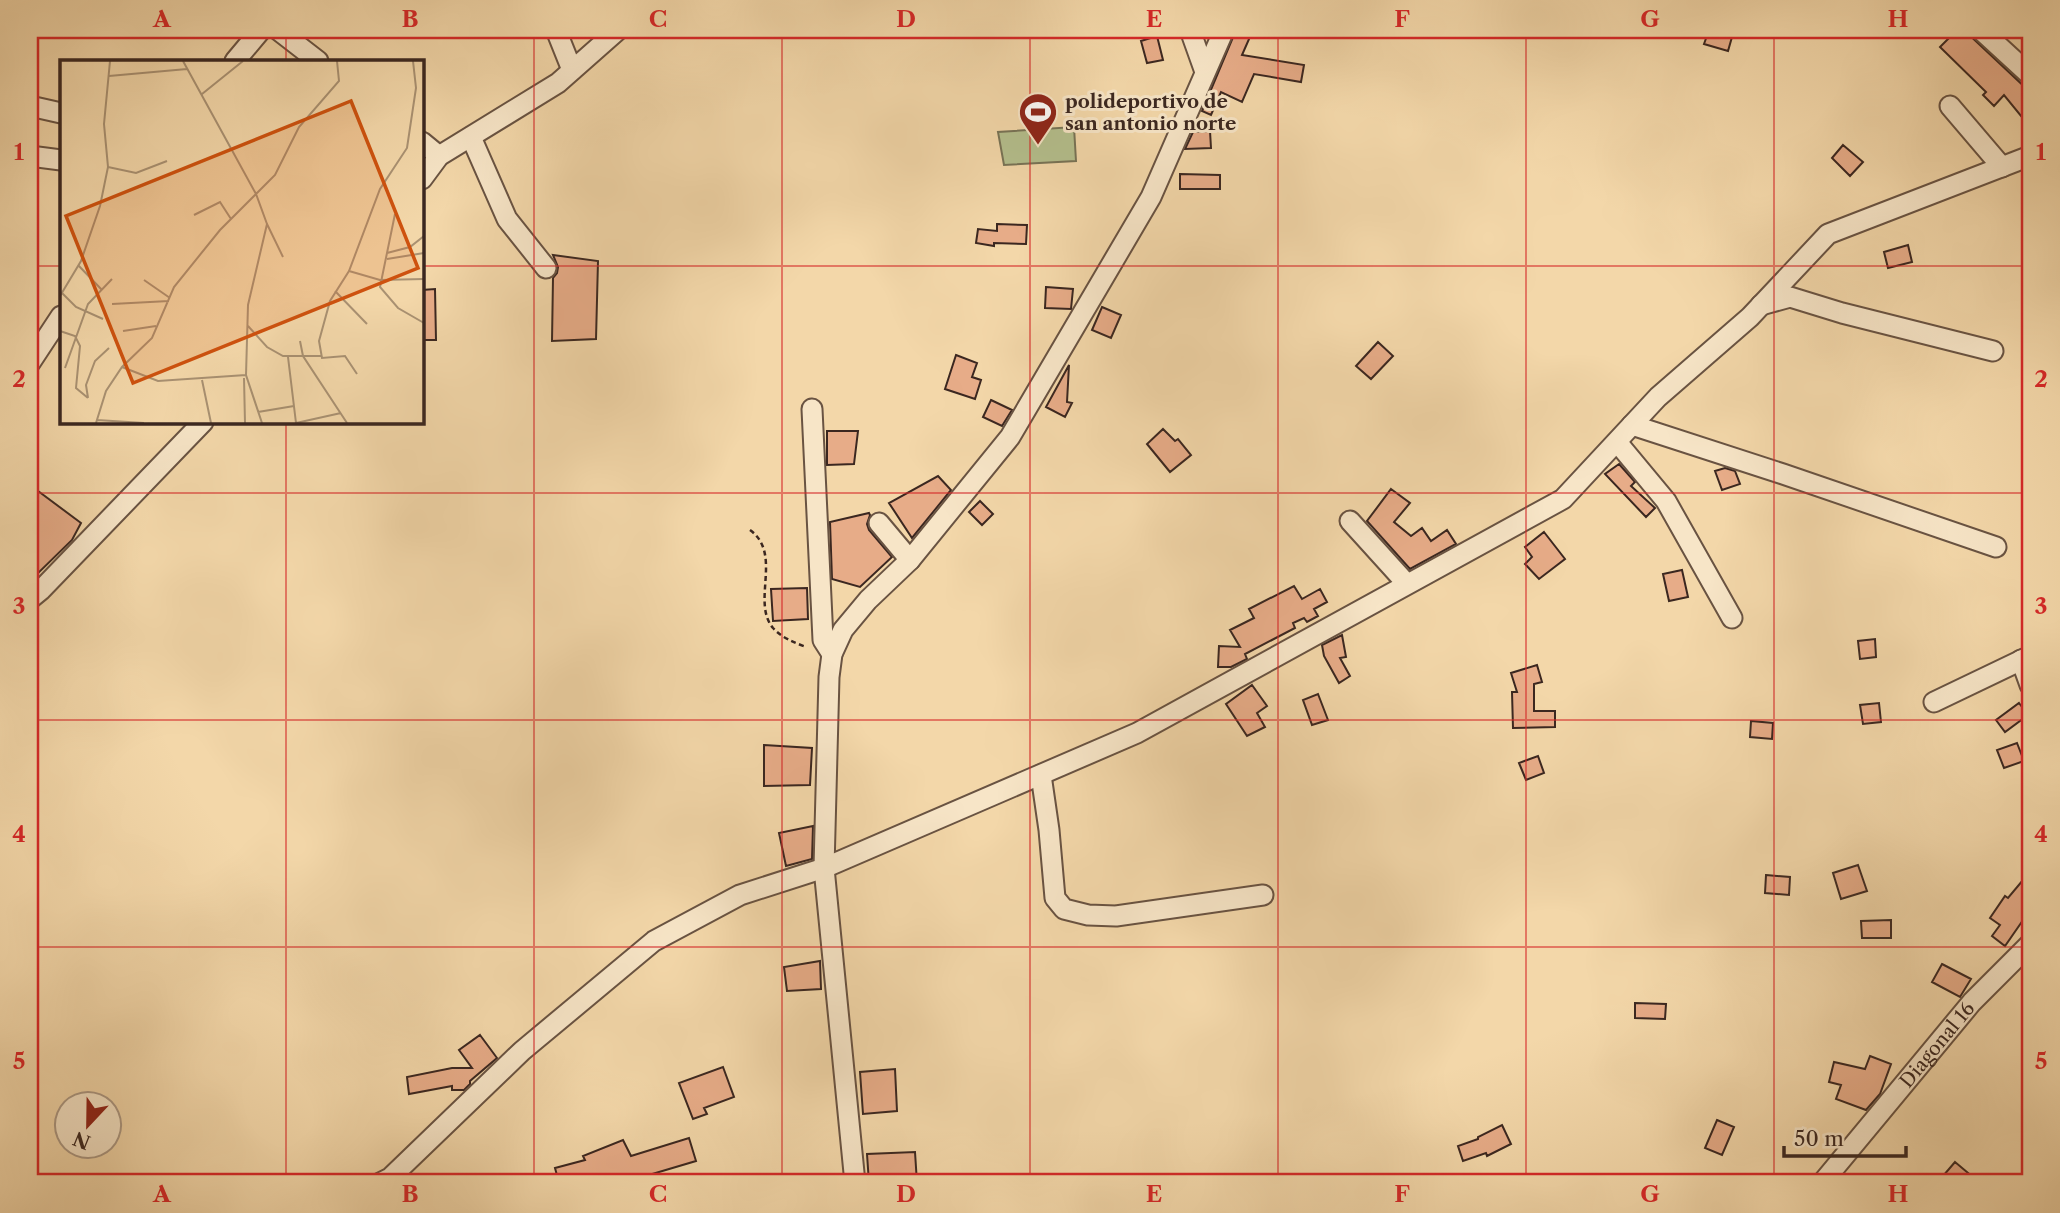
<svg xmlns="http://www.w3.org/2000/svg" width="2060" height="1213" viewBox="0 0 2060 1213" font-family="'Libre Caslon Text',serif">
	<rect width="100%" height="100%" fill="#f3d7a9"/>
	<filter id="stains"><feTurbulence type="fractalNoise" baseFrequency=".00286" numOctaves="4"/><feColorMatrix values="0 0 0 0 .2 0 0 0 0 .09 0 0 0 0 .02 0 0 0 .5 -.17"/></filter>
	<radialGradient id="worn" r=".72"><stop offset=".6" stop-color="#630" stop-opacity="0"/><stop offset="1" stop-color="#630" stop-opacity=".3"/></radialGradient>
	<path fill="#b4bf8d" stroke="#787356" stroke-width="2" d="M1074,127L1076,161L1004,165L998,132Z"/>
	<path fill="#e7ac88" stroke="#3b2720" stroke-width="2" d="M1236,30H1253L1242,55L1304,65L1301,82L1254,74L1242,102L1221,92L1211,115L1202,111Z
		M1709,30H1734L1728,51L1704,44Z
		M1957,30H1964L2030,92V127L2004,95L1994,106L1983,95L1986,92L1940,47Z
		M1157,36L1163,60L1147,63L1141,41Z
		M1210,131L1211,148L1185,149L1193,132Z
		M1843,145L1863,162L1850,176L1832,158Z
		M1180,174L1220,175V189H1180Z
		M997,224L1027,225L1026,244L994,243V246L976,243L978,229L997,231Z
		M1908,245L1912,262L1888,268L1884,252Z
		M553,255L598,261L596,339L552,341L553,278L557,273L558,267Z
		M1046,287L1073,289L1071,309L1045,308Z
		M435,289L436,340H422V290Z
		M1102,307L1121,315L1111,338L1092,330Z
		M1378,342L1393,356L1371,379L1356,366Z
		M956,355L977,363L972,377L981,380L975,399L945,389Z
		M1069,365L1067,402L1072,403L1065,417L1046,407Z
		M991,400L1012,410L1002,426L983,417Z
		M1163,429L1175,441L1178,439L1191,455L1170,472L1147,444Z
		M827,431H858L854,464L827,465Z
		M1619,464L1635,482L1631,486L1655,508L1646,517L1605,474Z
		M1725,468L1735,471L1740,484L1722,490L1715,471Z
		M938,476L951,490L912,538L889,503Z
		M30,485L81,523L72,540L30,581Z
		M1391,489L1410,503L1394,522L1411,536L1422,528L1431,541L1447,530L1456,544L1410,569L1367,521Z
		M980,501L993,514L982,525L969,512Z
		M869,513L870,515L867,524L869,530L892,557L860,587L832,579L830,522Z
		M1544,532L1565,559L1539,579L1525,564L1532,557L1525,547Z
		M1682,570L1688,597L1669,601L1663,574Z
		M1294,586L1302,599L1320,589L1327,602L1314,609L1318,616L1307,622L1304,618L1293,623L1295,628L1245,654L1247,659L1231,667H1218L1219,646L1240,647L1230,630L1254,618L1249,609Z
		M807,588L808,619L773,621L771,589Z
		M1342,635L1346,657L1340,658L1350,676L1339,683L1324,656L1322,645Z
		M1875,639L1876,657L1860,659L1858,641Z
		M1537,665L1542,682L1534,684V711H1555V727L1513,728L1512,692H1517L1511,673Z
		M1252,685L1267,706L1257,713L1265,727L1247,736L1226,704Z
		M1318,694L1328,720L1312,725L1303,700Z
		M1879,703L1881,722L1863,724L1860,705Z
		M2019,703L2028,715L2005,732L1996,720Z
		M1751,721L1773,723L1772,739L1750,737Z
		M2017,743L2024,761L2004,768L1997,750Z
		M764,745L812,748L810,785L764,786Z
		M1538,756L1544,773L1526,780L1519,763Z
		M813,826L812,859L786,866L779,833Z
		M1858,865L1867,891L1841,899L1833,873Z
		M1766,875L1790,877L1789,895L1765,893Z
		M2023,880L2030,886V910L2005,946L1992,936L2000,925L1990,918L2005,896L2008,898Z
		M1891,920V938H1862L1861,921Z
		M820,961L821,989L787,991L784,967Z
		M1942,964L1971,979L1960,997L1932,982Z
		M1635,1003L1666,1004L1665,1019L1635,1018Z
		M480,1035L497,1058L470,1081V1084L464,1090H452V1086L409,1094L407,1077L452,1068H472L459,1050Z
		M1870,1056L1891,1064L1880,1094L1866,1110L1836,1099L1841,1085L1829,1082L1834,1062L1865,1069Z
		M723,1067L734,1097L704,1108L707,1114L693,1119L679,1083Z
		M895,1069L897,1111L863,1114L860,1072Z
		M1717,1120L1734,1127L1722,1155L1705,1148Z
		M1502,1125L1511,1144L1487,1156L1486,1153L1463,1161L1458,1146L1478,1139V1137Z
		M689,1138L696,1161L622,1183H559L555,1168L585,1160L583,1156L623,1140L631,1156Z
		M915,1152L917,1183H869L867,1154Z
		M1955,1162L1980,1183H1937Z"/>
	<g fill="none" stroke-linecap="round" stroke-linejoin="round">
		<g stroke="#695342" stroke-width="23">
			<g id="minor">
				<path d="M278,30L318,61"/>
				<path d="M556,30L572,70"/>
				<path d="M1190,30L1205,72"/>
				<path d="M1981,30L2030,75"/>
				<path d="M235,61L261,30"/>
				<path d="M30,106L61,113"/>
				<path d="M1950,106L2002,167"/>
				<path d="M471,137L507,219L546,268"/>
				<path d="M422,142L439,156"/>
				<path d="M30,156L61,160"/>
				<path d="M422,179L439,156L558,83L618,30"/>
				<path d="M1761,305L1790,297L1842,313L1993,351"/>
				<path d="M30,363L61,316"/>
				<path d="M812,409L823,640L832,654"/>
				<path d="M1632,425L1783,474L1996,547"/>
				<path d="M1617,442L1666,501L1732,618"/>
				<path d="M1350,521L1407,584"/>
				<path d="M879,523L910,560"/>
				<path d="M30,599L41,590L203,422"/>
				<path d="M2021,660L2030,685"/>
				<path d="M1934,702L2030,656"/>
				<path d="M1041,775L1049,830L1055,898L1064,909L1088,915L1116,916L1263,895"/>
				<path d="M380,1183L390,1178L522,1051L654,941L740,895L824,868L1137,733L1563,499L1658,397L1750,317L1828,234L2030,156"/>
				<path d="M855,1183L824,868L829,677L832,654L843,630L868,600L910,560L1010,437L1151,197L1224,30"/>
				<path id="s1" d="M1822,1183L1972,1002L2030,944"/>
			</g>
		</g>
		<path stroke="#3b2720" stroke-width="2.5" stroke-dasharray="5 3.5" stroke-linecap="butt" d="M750,530C783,554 751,602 773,628C782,638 793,642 806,647"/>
		<use href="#minor" stroke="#f7e5c7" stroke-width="19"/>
	</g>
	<path fill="none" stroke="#d62828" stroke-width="2" stroke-opacity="0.55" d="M286,30V61M534,30V1183M782,30V1183M1030,30V1183M1278,30V1183M1526,30V1183M1774,30V1183M30,266H61M422,266H2030M286,422V1183M30,493H2030M30,720H2030M30,947H2030"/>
	<defs>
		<g id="stadium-pin" transform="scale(2.0125)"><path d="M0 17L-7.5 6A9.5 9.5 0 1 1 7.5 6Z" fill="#8f2418" stroke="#f7e5c7"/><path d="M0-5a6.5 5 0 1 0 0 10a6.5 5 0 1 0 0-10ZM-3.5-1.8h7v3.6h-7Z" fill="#fff"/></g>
	</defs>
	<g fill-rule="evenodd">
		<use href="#stadium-pin" x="1038" y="112"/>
	</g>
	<g text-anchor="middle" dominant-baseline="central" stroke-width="6" stroke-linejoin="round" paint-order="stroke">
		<g font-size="19" font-weight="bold" fill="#3b2720" stroke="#f7e5c7" text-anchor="start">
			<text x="1065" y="101">polideportivo de<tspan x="1065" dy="22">san antonio norte</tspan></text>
		</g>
		<g font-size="19" fill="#3b2720" stroke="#f7e5c7">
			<text stroke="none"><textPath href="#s1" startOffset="180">Diagonal 16</textPath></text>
		</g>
	</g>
	<g transform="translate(60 60)">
		<rect width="364" height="364" fill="#f3d7a9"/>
		<path fill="none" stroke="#a99172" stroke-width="2" d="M123,1L196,134L207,164L188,245L186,315L202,363M49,16L127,9M142,34L183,1M48,107L76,113L107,101M335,154L320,227L338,248L364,263M134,155L160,142L171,159M207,164L223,197M327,193L350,187L364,176M327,199L364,193M18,205L42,230M289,211L320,220L364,219M84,220L110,238M275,231L307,264M2,233L16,247L43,259M0,236L21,201L40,146L48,107L44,64L50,1M52,244L109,241M188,266L207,287L223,296H261M0,271L15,276L20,286L16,328L28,338M63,271L96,266M240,281L243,296L287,363M228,297L236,363M62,307L98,321L186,315M5,308L28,244L52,219M297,314L285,296L262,298L259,281L270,241L289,211L320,129L347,88L356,28L353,1M184,318L185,363M142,320L151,363M28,338L26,325L35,301L49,288M198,352L234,346M37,360L84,363M36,363L46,331L62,307L92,278L114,227L160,170L215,115L239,67L279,21L277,1M236,363L281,353"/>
		<path fill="#ce520f" fill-opacity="0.15" stroke="#ce520f" stroke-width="3.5" d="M291,41L358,208L73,323L6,156Z"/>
		<rect width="364" height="364" fill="none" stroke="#3b2720" stroke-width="3.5"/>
	</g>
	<rect width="2060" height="1213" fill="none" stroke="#f3d7a9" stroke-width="77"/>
	<g transform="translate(88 1125) rotate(202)"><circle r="33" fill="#f7e5c7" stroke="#ac9984" stroke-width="2"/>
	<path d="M0-5L12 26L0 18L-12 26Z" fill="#8f2418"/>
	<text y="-10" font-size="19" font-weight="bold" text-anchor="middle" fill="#3b2720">N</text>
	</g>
	<path d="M1784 1146v10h122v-10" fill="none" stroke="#3b2720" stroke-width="3.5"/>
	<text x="1794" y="1146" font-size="21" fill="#3b2720" stroke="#f7e5c7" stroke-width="5" paint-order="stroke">50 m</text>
	<rect x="38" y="38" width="1984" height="1136" fill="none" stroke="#d62828" stroke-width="2.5"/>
	<g font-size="23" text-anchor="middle" font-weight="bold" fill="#d62828">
		<text x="162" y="27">A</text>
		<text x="410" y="27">B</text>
		<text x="658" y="27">C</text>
		<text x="906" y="27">D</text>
		<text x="1154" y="27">E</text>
		<text x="1402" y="27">F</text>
		<text x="1650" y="27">G</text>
		<text x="1898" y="27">H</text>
		<text x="19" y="160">1</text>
		<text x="2041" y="160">1</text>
		<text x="19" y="387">2</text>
		<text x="2041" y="387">2</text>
		<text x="19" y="614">3</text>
		<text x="2041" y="614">3</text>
		<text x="19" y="842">4</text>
		<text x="2041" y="842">4</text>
		<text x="19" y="1069">5</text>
		<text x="2041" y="1069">5</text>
		<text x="162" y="1202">A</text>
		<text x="410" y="1202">B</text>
		<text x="658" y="1202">C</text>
		<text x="906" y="1202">D</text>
		<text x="1154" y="1202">E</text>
		<text x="1402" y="1202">F</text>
		<text x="1650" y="1202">G</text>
		<text x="1898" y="1202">H</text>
	</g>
	<rect width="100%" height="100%" filter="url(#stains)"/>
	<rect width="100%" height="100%" fill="url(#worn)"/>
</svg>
